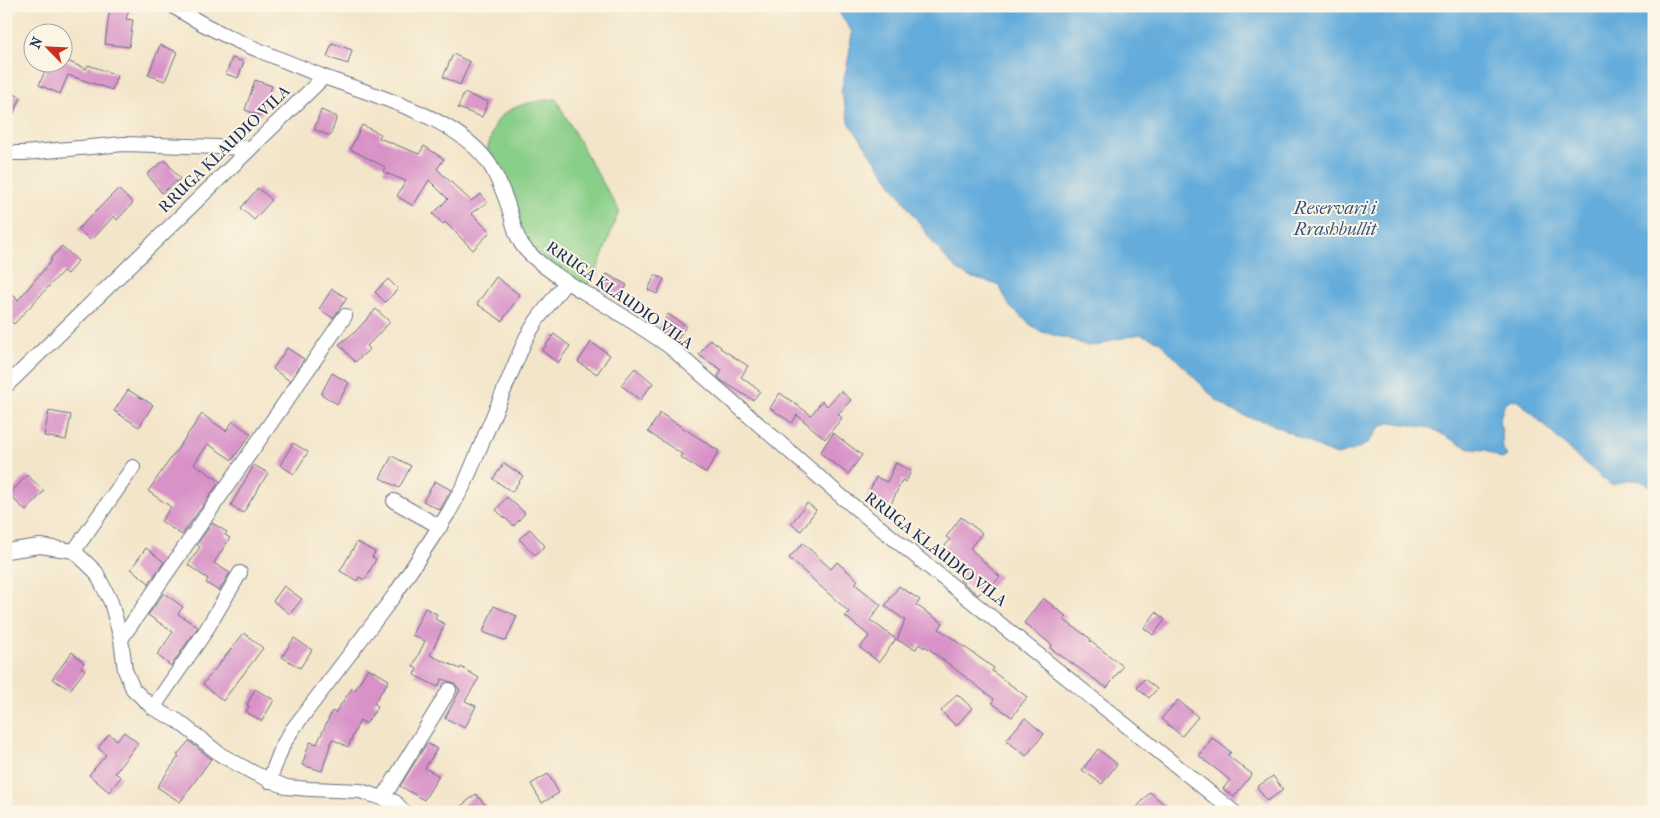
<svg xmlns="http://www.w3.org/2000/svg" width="1660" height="818" viewBox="0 0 1660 818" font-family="'IM FELL French Canon',serif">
	<rect width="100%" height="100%" fill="#fcf5e5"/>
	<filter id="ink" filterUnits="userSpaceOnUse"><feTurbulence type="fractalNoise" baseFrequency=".02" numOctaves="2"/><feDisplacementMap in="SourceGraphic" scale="10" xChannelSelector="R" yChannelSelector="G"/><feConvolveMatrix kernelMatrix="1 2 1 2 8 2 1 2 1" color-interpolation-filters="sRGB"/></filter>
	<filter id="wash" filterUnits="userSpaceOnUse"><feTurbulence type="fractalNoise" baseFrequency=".0096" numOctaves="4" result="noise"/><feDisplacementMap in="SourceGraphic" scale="20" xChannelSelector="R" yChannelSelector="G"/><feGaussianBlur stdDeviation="1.12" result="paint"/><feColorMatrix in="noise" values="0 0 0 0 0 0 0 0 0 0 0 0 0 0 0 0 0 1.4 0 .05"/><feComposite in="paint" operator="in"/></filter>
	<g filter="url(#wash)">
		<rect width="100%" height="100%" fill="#f3e5c9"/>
		<path fill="#8acf89" stroke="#527f74" d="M556,99L590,161L619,210L595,276L585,287L521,245L511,195L502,168L487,150C490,142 492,131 496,123C507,104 536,101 556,99Z"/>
		<path fill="#64acdb" stroke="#406e9c" d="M839,6H1654V488C1634,475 1631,481 1611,485L1575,455L1520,402L1511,399L1505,403L1499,422L1502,431L1503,449L1507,456L1502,459L1486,450L1473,449L1460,444L1431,428L1391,422L1382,426L1367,444L1354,450L1337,455L1326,451L1268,422L1248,417L1231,410L1215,399L1159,341L1140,334L1113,340L1101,345L1087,346L1073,340L1042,332L1031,325L1010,307L999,285L969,277L956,269L936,247L850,124L841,92L849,56L852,32L840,14Z"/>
		<g id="blocks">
			<path fill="#d892c7" d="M110,6H130L126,19L133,20L129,47L105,44Z
				M332,43L352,50L348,64L327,57Z
				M160,45L177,52L165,81L148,75Z
				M453,54L470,62L460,85L443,77Z
				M232,58L244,62L238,78L226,74Z
				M62,59L86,69L88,65L117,75L112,90L68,75L60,94L39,85L49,62H62Z
				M255,80L272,86L261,116L245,110Z
				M6,91L21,97L14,113L6,110Z
				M464,93L488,102L482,117L458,108Z
				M321,110L337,117L330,136L314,129Z
				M362,125L381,134L379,138L419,154L424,146L444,159L437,169L471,201L481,194L487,203L471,213L490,232L473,250L445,222L443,224L433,214L448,199L429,180L413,206L397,196L406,181L383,172L385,167L350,149Z
				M165,160L180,179L162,193L147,174Z
				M258,188L272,200L254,220L241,208Z
				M118,189L133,203L117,220L114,216L91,241L78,229Z
				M62,246L78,261L67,274L63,271L14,324L6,317V302L13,295L18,300L52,260L50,259Z
				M607,274L627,285L620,299L599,288Z
				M655,275L664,279L657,294L648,290Z
				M496,277L520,295L502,321L477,304Z
				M388,279L398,289L385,302L375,292Z
				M332,289L347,298L333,318L319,309Z
				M376,309L390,322L367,346L370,349L355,362L339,344L355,332Z
				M668,314L686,326L677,340L659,329Z
				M554,334L570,346L558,363L542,351Z
				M710,339L721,347L720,348L748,366L741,377L760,391L753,400L722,381L718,377L722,370L699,355Z
				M591,342L610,355L597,374L578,362Z
				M287,348L304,359L290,381L273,369Z
				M635,368L653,383L640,400L621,385Z
				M332,373L349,383L337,404L321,394Z
				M128,390L153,405L139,427L114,411Z
				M841,391L851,400L838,414L842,418L825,439L797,415L792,423L770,408L780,393L811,415L822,401L827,406Z
				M49,411L71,415L66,440L44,436Z
				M660,413L719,451L706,473L680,457L682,454L648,432Z
				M202,414L226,431L233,421L251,434L232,460L208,444L194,464L220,481L182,535L161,521L171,507L148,491Z
				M833,433L862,455L848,474L820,453Z
				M293,443L308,452L294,474L280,465Z
				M392,456L411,466L399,488L380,478Z
				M504,463L523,476L512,492L493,479Z
				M896,463L911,471L906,482L902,480L888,511L865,501L876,477L887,482Z
				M254,465L268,473L243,513L231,505Z
				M27,475L44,491L26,511L9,495Z
				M435,481L451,490L440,510L423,501Z
				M507,497L525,513L514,526L496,510Z
				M807,503L816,510L801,531L791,524Z
				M961,517L982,533L970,548L1000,577L987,591L983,590L978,595L960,580L963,576L938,554L950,540L946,537Z
				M212,523L227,532L225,535L230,538L214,563L230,573L219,591L206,583L208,579L188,565L200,547L197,545Z
				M530,529L545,546L535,555L519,539Z
				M357,542L375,552L372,557L376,559L365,580L359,577L357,581L340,571Z
				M803,543L831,569L837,562L858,580L855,584L881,605L870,620L896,639L879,662L860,648L869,636L845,616L849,612L789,558Z
				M146,548L164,562L149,583L131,569Z
				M284,586L302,599L290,614L273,601Z
				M899,586L920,600L916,605L943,623L939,629L994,668L992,671L1027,697L1012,717L992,703L994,699L925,646L924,648L919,644L916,649L897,640L905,620L885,606Z
				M164,593L183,607L178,614L198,627L171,666L157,655L173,632L148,615Z
				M1043,598L1067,617L1064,620L1091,639L1090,641L1123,666L1107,688L1050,648L1052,645L1024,623Z
				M494,606L517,616L506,641L483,632Z
				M425,608L437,614L435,619L445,624L430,655L460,669L461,667L479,678L465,701L476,706L465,728L445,718L460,690L454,683L442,679L438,687L414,675L417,669L413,666L425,641L412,635Z
				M1156,612L1165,620L1153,635L1144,628Z
				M244,633L263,648L223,701L203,684Z
				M294,638L312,650L300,668L282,657Z
				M72,652L84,663L81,667L85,670L70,690L52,679Z
				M368,668L389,680L374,703L378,706L366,724L360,720L348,747L332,739L322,771L302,765L310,742L317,744L332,711L335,713L352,688L355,690Z
				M1144,679L1157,689L1149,698L1137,688Z
				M255,689L274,700L262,721L246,712L249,706L247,705Z
				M957,694L972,708L956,726L941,711Z
				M1178,700L1198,717L1182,736L1161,719Z
				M1025,718L1044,734L1026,756L1006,740Z
				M124,732L138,743L115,773L121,777L109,792L89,775L106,755L98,748L109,734L117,740Z
				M1212,738L1231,752L1228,756L1252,774L1234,797L1223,789L1230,780L1199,756Z
				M189,741L211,759L180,802L157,787L179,756L177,755Z
				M427,743L437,749L425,768L439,776L424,800L400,786Z
				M1098,749L1117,764L1102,784L1082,770Z
				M548,774L559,793L542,803L531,784Z
				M1273,776L1283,790L1267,801L1257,787Z
				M1150,792L1173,812H1133Z
				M476,794L491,812H454Z"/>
		</g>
	</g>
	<g filter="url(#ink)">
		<use href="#blocks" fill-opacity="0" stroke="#676f83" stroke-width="1"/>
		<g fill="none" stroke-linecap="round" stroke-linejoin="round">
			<g stroke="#676f83" stroke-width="16">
				<path id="minor" d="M176,8C222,38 274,56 324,77
					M6,153H24L124,144L251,148
					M6,386L324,77C376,96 466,120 493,170C500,184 506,197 510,212C514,225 516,239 526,250C546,271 572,285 597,300C622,315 646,330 670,347L842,497L1234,812
					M394,501L440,527
					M6,551L40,546L74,551L96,572L111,602L121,639L125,670L133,689L153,708L178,721L221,755L254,773L286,787L310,789L360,791L395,802L404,812
					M74,551L133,467
					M121,639L345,316
					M153,708L205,632L240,573
					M269,781L283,745L292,730L394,596L449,512L465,483L526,338L537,320L566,282
					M383,798L449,690"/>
			</g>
			<use href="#minor" stroke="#fff" stroke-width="14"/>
		</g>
	</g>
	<g text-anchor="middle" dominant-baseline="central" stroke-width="4" stroke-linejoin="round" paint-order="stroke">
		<g font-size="16" fill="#1b2f5e" stroke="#fcf5e5">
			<text transform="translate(224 149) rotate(-44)">RRUGA KLAUDIO VILA</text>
			<text transform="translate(620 295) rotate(35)">RRUGA KLAUDIO VILA</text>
			<text transform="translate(936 549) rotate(38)">RRUGA KLAUDIO VILA</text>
		</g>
		<g font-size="18" font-style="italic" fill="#315484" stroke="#fcf5e5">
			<text x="1335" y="208">Reservari i<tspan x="1335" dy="21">Rrashbullit</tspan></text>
		</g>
	</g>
	<rect width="1660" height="818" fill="none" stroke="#fcf5e5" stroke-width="25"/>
	<g transform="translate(48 48) rotate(294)"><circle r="24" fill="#fcf5e5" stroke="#a2a6af"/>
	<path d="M0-4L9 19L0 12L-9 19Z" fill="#c8321e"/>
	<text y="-8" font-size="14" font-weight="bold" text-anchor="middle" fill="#1b2f5e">N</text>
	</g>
</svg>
